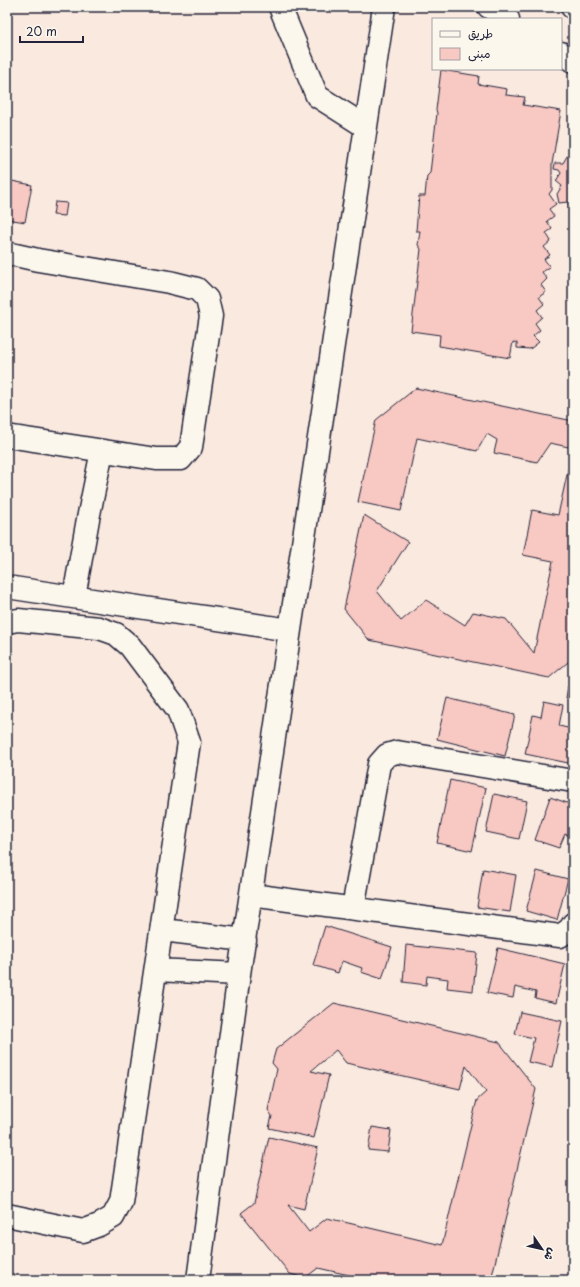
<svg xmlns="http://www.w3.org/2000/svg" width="580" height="1287" viewBox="0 0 580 1287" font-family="'Playpen Sans','Playpen Sans Arabic',sans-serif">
	<rect width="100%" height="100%" fill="#fae9df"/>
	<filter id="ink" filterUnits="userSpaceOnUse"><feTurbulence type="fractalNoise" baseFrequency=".025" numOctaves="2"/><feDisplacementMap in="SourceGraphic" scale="8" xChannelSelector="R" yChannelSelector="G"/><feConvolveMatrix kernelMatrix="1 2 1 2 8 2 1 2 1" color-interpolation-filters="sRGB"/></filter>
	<g filter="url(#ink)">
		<path fill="#f8c8c2" stroke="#22223b" d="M441,70L479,76L478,84L507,89L506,95L525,97L523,105L561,111L552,164V190L549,194L556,204L549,209L554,216L547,221L552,229L546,233L551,241L544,247L550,255L544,259L550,267L542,272L547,279L541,285L546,292L539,297L544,304L537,310L542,317L535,323L540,330L533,336L539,342L530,349L517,348V343L513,342L510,358L439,346L440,335L411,331L421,249L418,245L420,231H416L419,196H425L427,176L430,173L437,113L436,110Z
			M573,146V211L570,212L568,202L559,203L557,194L562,186L556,181L561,173L559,170L554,169L555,163H563Z
			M7,180L32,185L25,222L7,219Z
			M55,202L67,203L65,216L53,215Z
			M416,388L573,421V658L549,678L369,640L344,609L364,515L408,542L377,591L401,621L426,600L465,625L473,612L506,619L534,653L553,561L523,555L532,510L558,515L573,448L550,443L537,462L494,453L497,440L487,434L477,451L417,438L401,511L358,502L376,420Z
			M573,682V699L566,698L568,686Z
			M447,698L515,715L505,756L437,739Z
			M544,701L563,705L559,726L572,729L573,722V764L525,754L533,715L541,717Z
			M450,780L486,788L472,851L437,843Z
			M494,794L527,801L519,839L486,832Z
			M550,797L573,805V827L570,836L565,834L559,848L535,840Z
			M483,869L516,875L510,912L477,907Z
			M537,871L568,879L557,920L526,911Z
			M325,926L392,947L382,979L361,972L362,968L342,961L338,973L313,965Z
			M406,945L477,953L473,991L447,988L448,979L427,976L426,985L403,982Z
			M498,948L565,964L556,1003L535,998L536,992L515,987L513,998L487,993Z
			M334,1003L499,1042L536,1089L491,1280H371L318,1268L305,1278L290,1274L241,1213L254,1203L269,1137L318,1148L304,1209L288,1205L309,1232L327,1218L442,1245L477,1100L486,1092L466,1066L460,1089L346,1063L336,1050L311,1071L329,1075L314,1138L269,1128L272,1116L268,1110L277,1069L272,1063L276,1049Z
			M520,1012L562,1021L552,1067L528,1062L534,1038L515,1034Z
			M372,1127L391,1130L388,1152L368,1150Z"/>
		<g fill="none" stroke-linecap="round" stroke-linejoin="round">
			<g stroke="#22223b" stroke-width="25">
				<path id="minor" d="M280,7L317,96L366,127
					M7,256L11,254L38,260L169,282L197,289L207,299L211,316L191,447L181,459H156L7,436
					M7,587L290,630
					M74,597L88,519L102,451
					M7,622L18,620L99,628L116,634L130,646L178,710L189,742L121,1202L113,1217L99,1225L83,1231L7,1215
					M251,895L560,936L570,929L573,924
					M353,908L379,764L387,755L397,752L573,781
					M162,930L245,940
					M156,970L239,974
					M198,1280L239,974L290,630L384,7"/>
			</g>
			<g stroke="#22223b" stroke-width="25">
				<path id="major" d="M489,7L508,19
					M572,7H573
					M561,53L573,61"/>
			</g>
			<use href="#minor" stroke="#fbf7ec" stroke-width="22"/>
			<use href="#major" stroke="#fbf7ec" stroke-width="22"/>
		</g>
	</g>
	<rect width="580" height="1287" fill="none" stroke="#fbf7ec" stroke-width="24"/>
	<rect x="12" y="12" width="556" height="1263" fill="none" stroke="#22223b" stroke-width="1.5" filter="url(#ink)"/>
	<rect x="432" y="18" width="130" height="52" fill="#fbf7ec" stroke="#a4a2a5"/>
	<rect x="440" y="31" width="20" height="6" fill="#fbf7ec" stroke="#a4a2a5"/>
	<text x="468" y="38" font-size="12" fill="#22223b">طريق</text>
	<rect x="440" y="48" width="20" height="12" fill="#f8c8c2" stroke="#a4a2a5"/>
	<text x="468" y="58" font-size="12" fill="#22223b">مبنى</text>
	<g transform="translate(542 1249) rotate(124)" stroke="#fbf7ec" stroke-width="3" paint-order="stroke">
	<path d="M0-3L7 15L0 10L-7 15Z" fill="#22223b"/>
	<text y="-6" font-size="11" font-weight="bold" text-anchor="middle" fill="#22223b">ش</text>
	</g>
	<path d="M20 36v6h63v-6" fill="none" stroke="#22223b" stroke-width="2"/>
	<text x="26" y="36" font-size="12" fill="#22223b" stroke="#fbf7ec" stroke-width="3" paint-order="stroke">20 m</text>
</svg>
